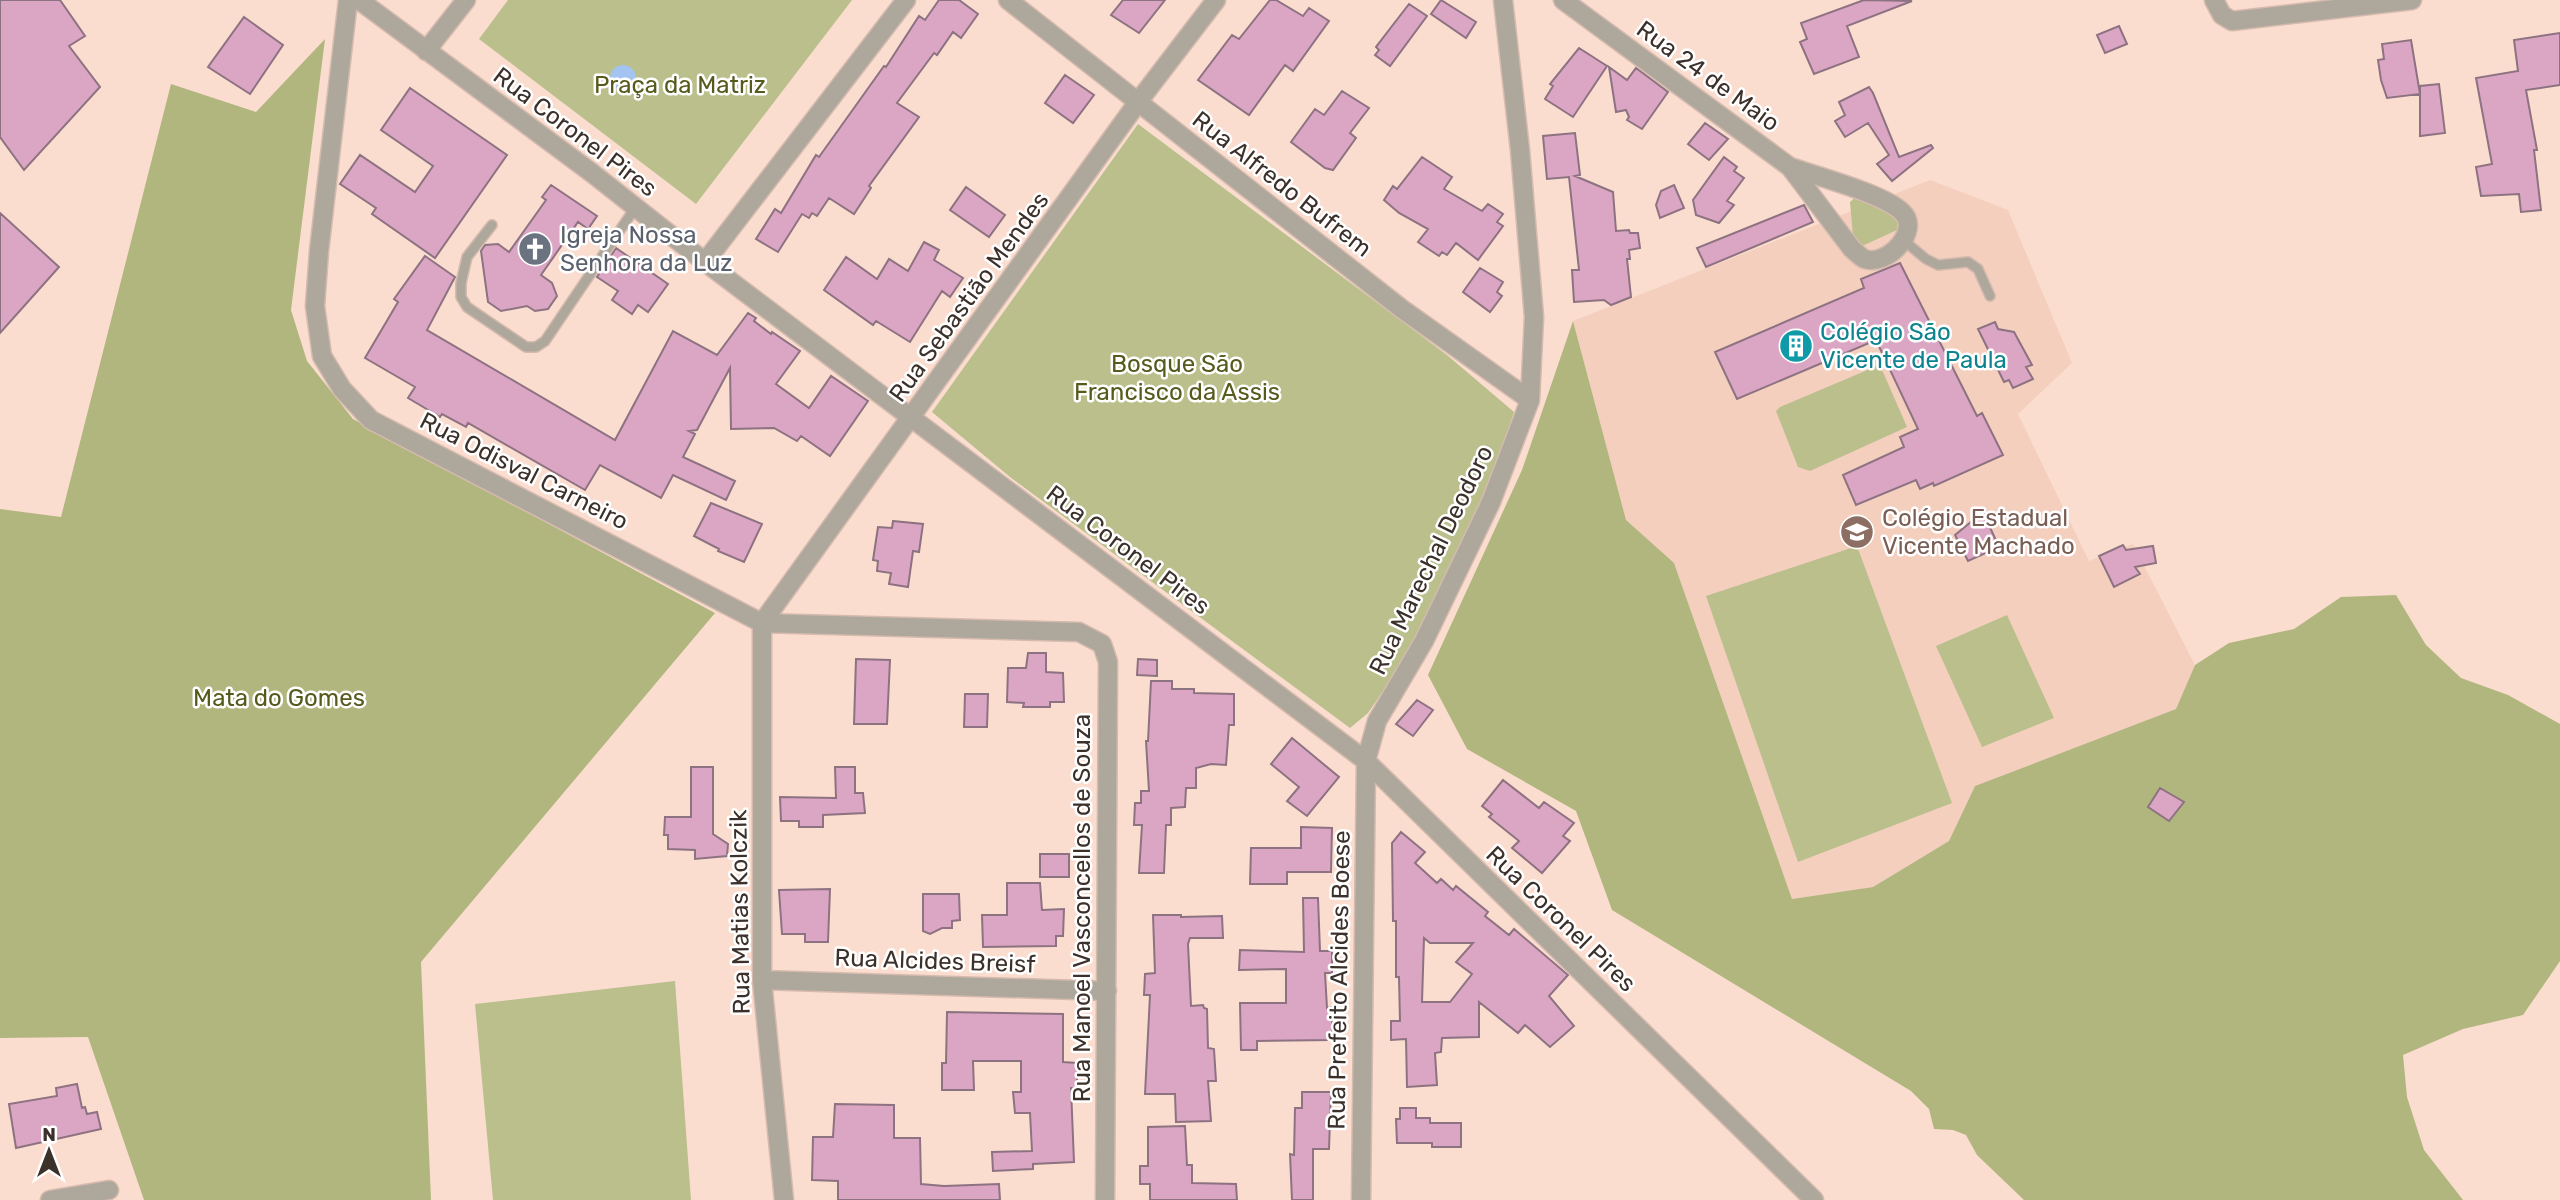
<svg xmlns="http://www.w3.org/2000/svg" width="2560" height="1200" viewBox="0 0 2560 1200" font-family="Rubik,sans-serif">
	<rect width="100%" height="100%" fill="#fbddcf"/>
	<path fill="#f4cfbe" d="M1930,180L2008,210L2072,363L2018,414L2089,561L2133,544L2195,665L2176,709L1975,786L1949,841L1873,887L1792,899L1674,563L1626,521L1573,321Z"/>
	<path fill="#babf8c" d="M508,0H852L696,204L479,39Z
		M1138,124L1447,355L1514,412L1486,499L1419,638L1368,713L1350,728L1010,477L932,412Z
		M1858,195L1899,215L1897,230L1860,247L1853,236L1850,202Z
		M1877,366L1883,372L1907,427L1810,471L1798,467L1776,411L1780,407Z
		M1857,546L1952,803L1798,862L1706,596Z
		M2007,615L2054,718L1982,747L1936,646Z
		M675,981L691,1200H493L475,1004Z"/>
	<path fill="#b1b67f" d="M325,39L291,310L307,361L353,419L715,613L421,962L431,1200H144L88,1037L0,1038V509L61,517L171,84L256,112Z
		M1573,321L1626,520L1674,563L1792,899L1873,887L1949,841L1975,786L2176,709L2195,665L2229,643L2294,629L2341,597L2396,595L2426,645L2461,678L2508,695L2560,724V961L2523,1015L2463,1029L2403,1055L2407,1097L2424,1150L2463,1200H2024L1977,1155L1966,1135L1953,1130L1934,1129L1929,1109L1911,1091L1612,910L1576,811L1467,749L1428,675L1522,470Z"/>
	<path fill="#a3c3f0" d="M610 78a13 13 0 1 1 26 0a13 13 0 1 1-26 0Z"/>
	<path fill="#dba6c3" stroke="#8d7281" stroke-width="2" fill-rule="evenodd" d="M0,0H60L85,36L69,46L100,87L24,170L0,137Z
		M939,0H959L978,14L961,38L953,32L937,55L934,53L897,103L919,117L869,186L871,188L854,214L829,198L817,216L812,213L809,218L802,214L778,252L756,239L775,209L781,213L816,155L819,157L884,66L886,67L919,16L925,20Z
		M1123,0H1165L1139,33L1111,15Z
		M1270,0H1276L1303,16L1309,8L1329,21L1293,71L1285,65L1249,115L1198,80L1232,35L1239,39Z
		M1441,0L1476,22L1466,38L1431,14Z
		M1864,0L1912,1L1847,26L1859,57L1814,74L1800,42L1807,39L1801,23Z
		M1409,4L1427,16L1390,66L1375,55L1379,50L1376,47Z
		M244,17L283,45L250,94L208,67Z
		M2119,26L2127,44L2105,53L2097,35Z
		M2560,33V85L2526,90L2537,150H2534L2541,210L2521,212L2519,194L2481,196L2476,167L2492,164L2476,78L2518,71L2514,40Z
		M2411,40L2420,94L2387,98L2381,80L2378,60L2384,59L2382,44Z
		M1579,48L1607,66L1573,117L1545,99L1553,86L1550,84Z
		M1609,67L1627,80L1636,68L1668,92L1642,129L1627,120L1629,117L1626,110L1616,112Z
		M1065,75L1094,95L1073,123L1045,103Z
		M2439,84L2445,133L2420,136V86Z
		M1869,87L1873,93L1899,157L1931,145L1933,148L1892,181L1877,164L1889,155L1868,123L1845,137L1835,121L1845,115L1839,102Z
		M410,88L507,155L435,258L372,214L376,208L340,184L360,155L415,192L433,166L381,130Z
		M1342,91L1369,108L1350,133L1356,138L1333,170L1325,168L1291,142L1315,109L1324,115Z
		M1705,123L1728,139L1709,160L1688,144Z
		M1575,133L1580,175L1575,176L1613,192L1616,231L1629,230L1630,233H1638L1640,248L1629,250L1630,259H1627L1631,297L1611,305L1604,300L1574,302L1572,270H1579L1569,177L1547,179L1543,136Z
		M1422,157L1452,177L1444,189L1482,211L1488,204L1503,214L1497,222L1503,226L1478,260L1456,243L1447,255L1442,252L1439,256L1418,242L1428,229L1399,213L1384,200L1393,186L1397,189Z
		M1724,157L1737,167L1734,171L1744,178L1727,201L1734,205L1719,223L1696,215L1693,200Z
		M551,185L597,216L588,229L578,222L541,275L552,283L557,296L548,309L535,311L527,306L501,311L488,302L481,251L485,245L498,244L509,252L546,200L542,197Z
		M1674,185L1684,208L1660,218L1656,205L1661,191Z
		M966,187L1005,215L989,237L950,210Z
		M1804,205L1813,222L1706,267L1697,248Z
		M0,213L59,267L0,333Z
		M924,242L939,250L934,260L963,278L950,297L942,291L910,342L876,321L873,325L824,290L846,257L877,279L889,259L908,271Z
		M616,248L668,284L648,312L638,305L632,314L612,300L618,291L597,277Z
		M425,256L455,277L427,330L615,440L673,331L717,355L748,313L756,318L754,321L771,334L772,332L800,351L776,384L809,408L831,376L868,401L830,456L801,436L797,441L774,428L731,429L730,368L697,430L689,431L695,434L683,457L735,481L726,500L673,475L661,498L600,465L585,490L468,423L466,427L442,414L440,417L408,398L415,387L365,358L398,302L394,299Z
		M1900,263L1977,416L1982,413L2003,455L1934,486L1933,483L1920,489L1916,480L1856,505L1843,475L1904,447L1900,437L1918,429L1876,340L1737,399L1715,352L1864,288L1861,279Z
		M1480,268L1503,282L1497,292L1502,296L1490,312L1463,292Z
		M1995,322L1998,329L2014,332L2032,365L2026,367L2033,379L2013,388L2009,380L2004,382L1978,329Z
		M711,503L762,524L744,562L718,551L719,549L694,536Z
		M1983,512L1999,547L1968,561L1955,535Z
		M893,521L923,524L919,552L913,551L908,587L889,584L891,573L877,571L878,561L873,560L878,527L892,528Z
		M2123,545L2126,550L2153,546L2156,563L2135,567L2140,574L2114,587L2099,556Z
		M1028,653H1046V672L1063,673L1064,702H1050V707H1023L1024,703L1007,702L1008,668H1026Z
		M856,659L890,660L887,724H854Z
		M1138,659L1157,660V676L1137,675Z
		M1151,681H1172V689H1194V693L1234,694V725H1229L1226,765L1211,764L1196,768V788H1186L1185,807L1171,808V825H1166L1164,873H1139L1142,825H1134L1135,803H1141V791H1149L1146,741H1148Z
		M965,694H988L987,727H964Z
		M1417,700L1433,710L1413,736L1396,724Z
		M1292,738L1339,777L1307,816L1287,801L1299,787L1271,764Z
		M691,767H713V834L728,844L727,856L695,859V850L668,849V835H664L665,817H691Z
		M835,767H855V793H863L865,813L823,815V827H799V821H781L780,797L836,798Z
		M1503,780L1539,808L1544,802L1574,823L1563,836L1570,841L1542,873L1512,848L1519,841L1489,817L1492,814L1482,806Z
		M2160,788L2184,802L2169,821L2148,807Z
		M1301,827L1332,828L1331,872H1287V884H1250L1251,848H1301Z
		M1401,832L1425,852L1415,863L1437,883L1441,879L1453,890L1456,886L1488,912L1485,916L1509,935L1514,929L1568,975L1549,996L1574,1026L1550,1047L1525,1025L1518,1033L1479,1002V1037L1442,1038L1441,1052L1435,1053L1437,1085L1407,1087L1406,1039L1391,1040V1021H1400L1399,977H1396V921H1393L1392,843ZM1424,938L1430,943H1473L1456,962L1472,974L1450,1002H1422Z
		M1040,854H1069V877H1040Z
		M1007,883H1040L1042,910L1064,909L1063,936H1056V946L983,947L982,915H1007Z
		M830,889L828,942H805V934H782L779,890Z
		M923,894H959L960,920L952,921V928H942L930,934L923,931Z
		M1303,898H1318L1320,951H1332V973H1325L1327,1008L1332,1007V1040L1257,1041V1050H1241L1240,1003H1286V969L1239,970L1240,950L1304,952Z
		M1153,915H1181V917L1222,916L1223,938H1190L1188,944L1191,1006L1203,1005L1204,1008L1207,1009L1208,1048L1214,1049L1216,1081H1208L1211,1121L1176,1122L1175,1094H1145L1150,995H1144L1145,974L1155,973Z
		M947,1012L1063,1014V1062L1077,1063V1088H1071L1074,1162L1033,1164V1169L993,1171L992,1152L1032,1151L1030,1113H1015L1013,1092H1021V1061H973L974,1090H942V1063H946Z
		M77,1084L82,1108L85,1107L87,1114L97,1112L101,1129L16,1148L9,1104L57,1096L56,1088Z
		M1302,1092H1331L1329,1149H1313V1200H1292L1290,1154L1294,1155L1295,1108H1302Z
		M835,1104L894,1105V1138H920L921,1184L944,1186L999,1184L1000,1200H838V1181L812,1180L813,1137H833Z
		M1400,1108H1416V1118H1430V1123H1461V1147H1432V1143H1397L1396,1119H1400Z
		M1185,1126L1187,1165H1192V1183L1236,1184L1237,1200H1150V1184H1140V1166H1148V1127Z"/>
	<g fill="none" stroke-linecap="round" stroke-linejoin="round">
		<g stroke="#d5baae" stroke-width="12">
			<path id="service" d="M492,225L467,257L461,283V297L467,307L526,347H536L545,341L635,208
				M1902,239L1926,259L1938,265L1968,262L1978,269L1990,296"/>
		</g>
		<g stroke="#d5baae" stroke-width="21">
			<path id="minor" d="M348,0L319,251L315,306L322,356L342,389L371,420L762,623L1079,632L1102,644L1108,662L1105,1200
				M359,0L592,173L705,262L1366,761L1814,1200
				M1008,0L1402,309L1530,400
				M1563,0L1790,167L1852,249C1855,251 1861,258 1865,259C1887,267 1922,230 1902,212C1884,194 1816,176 1790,167
				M2214,0L2222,15L2232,21L2412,0
				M426,51L466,0
				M705,262L906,0
				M762,980L1107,991
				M50,1200L109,1190
				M784,1200L762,980V623L1138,102L1216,0
				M1361,1200L1366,761L1377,721L1424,641L1491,502L1530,400L1534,317L1520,150L1503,0"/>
		</g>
		<use href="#service" stroke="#aea79c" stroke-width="9"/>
		<use href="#minor" stroke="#aea79c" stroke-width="18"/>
	</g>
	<defs>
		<g id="church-disc" transform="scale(1.75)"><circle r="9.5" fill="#6b7280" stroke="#fff"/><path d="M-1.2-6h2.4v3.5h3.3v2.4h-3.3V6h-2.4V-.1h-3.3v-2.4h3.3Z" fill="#fff"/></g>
		<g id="building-disc" transform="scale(1.75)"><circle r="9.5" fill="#0f9aa8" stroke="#fff"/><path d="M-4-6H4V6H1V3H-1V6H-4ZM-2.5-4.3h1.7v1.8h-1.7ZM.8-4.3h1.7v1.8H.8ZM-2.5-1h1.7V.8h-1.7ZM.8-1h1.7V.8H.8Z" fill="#fff"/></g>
		<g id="school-disc" transform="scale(1.75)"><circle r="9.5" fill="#8d6e63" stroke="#fff"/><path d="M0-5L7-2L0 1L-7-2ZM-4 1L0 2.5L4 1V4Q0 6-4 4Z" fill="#fff"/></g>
	</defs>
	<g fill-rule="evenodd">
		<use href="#church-disc" x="535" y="249"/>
		<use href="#building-disc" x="1796" y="346"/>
		<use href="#school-disc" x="1857" y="532"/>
	</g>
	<g text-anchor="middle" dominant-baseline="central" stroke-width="5" stroke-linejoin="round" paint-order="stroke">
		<g font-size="24" fill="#3c302b" stroke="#fff">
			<text transform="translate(1708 76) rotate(36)">Rua 24 de Maio</text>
			<text transform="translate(575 132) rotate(37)">Rua Coronel Pires</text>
			<text transform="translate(1282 184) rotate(38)">Rua Alfredo Bufrem</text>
			<text transform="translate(969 297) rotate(-54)">Rua Sebastião Mendes</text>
			<text transform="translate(524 471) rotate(27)">Rua Odisval Carneiro</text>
			<text transform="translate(1128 550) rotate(37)">Rua Coronel Pires</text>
			<text transform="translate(1431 560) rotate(-64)">Rua Marechal Deodoro</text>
			<text transform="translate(1082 908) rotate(-90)">Rua Manoel Vasconcellos de Souza</text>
			<text transform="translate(740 912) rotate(-91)">Rua Matias Kolczik</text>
			<text transform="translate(1561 919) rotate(44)">Rua Coronel Pires</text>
			<text transform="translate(935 961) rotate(2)">Rua Alcides Breisf</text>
			<text transform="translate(1339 980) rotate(-89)">Rua Prefeito Alcides Boese</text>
		</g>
		<g font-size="24" fill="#575a1d" stroke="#fff">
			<text x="680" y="85">Praça da Matriz</text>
			<text x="1177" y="364">Bosque São<tspan x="1177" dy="28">Francisco da Assis</tspan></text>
			<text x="279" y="698">Mata do Gomes</text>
		</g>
		<g font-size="24" fill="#5b616d" stroke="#fff" text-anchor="start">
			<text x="560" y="235">Igreja Nossa<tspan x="560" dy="28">Senhora da Luz</tspan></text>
		</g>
		<g font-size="24" fill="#0d838f" stroke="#fff" text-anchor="start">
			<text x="1820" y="332">Colégio São<tspan x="1820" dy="28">Vicente de Paula</tspan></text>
		</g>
		<g font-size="24" fill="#785e54" stroke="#fff" text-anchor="start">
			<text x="1882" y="518">Colégio Estadual<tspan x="1882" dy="28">Vicente Machado</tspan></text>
		</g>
	</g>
	<g transform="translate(49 1151)" stroke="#ffffff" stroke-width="5" paint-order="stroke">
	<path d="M0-5L12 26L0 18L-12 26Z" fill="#3c302b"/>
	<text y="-10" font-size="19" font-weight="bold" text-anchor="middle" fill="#3c302b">N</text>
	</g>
</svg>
